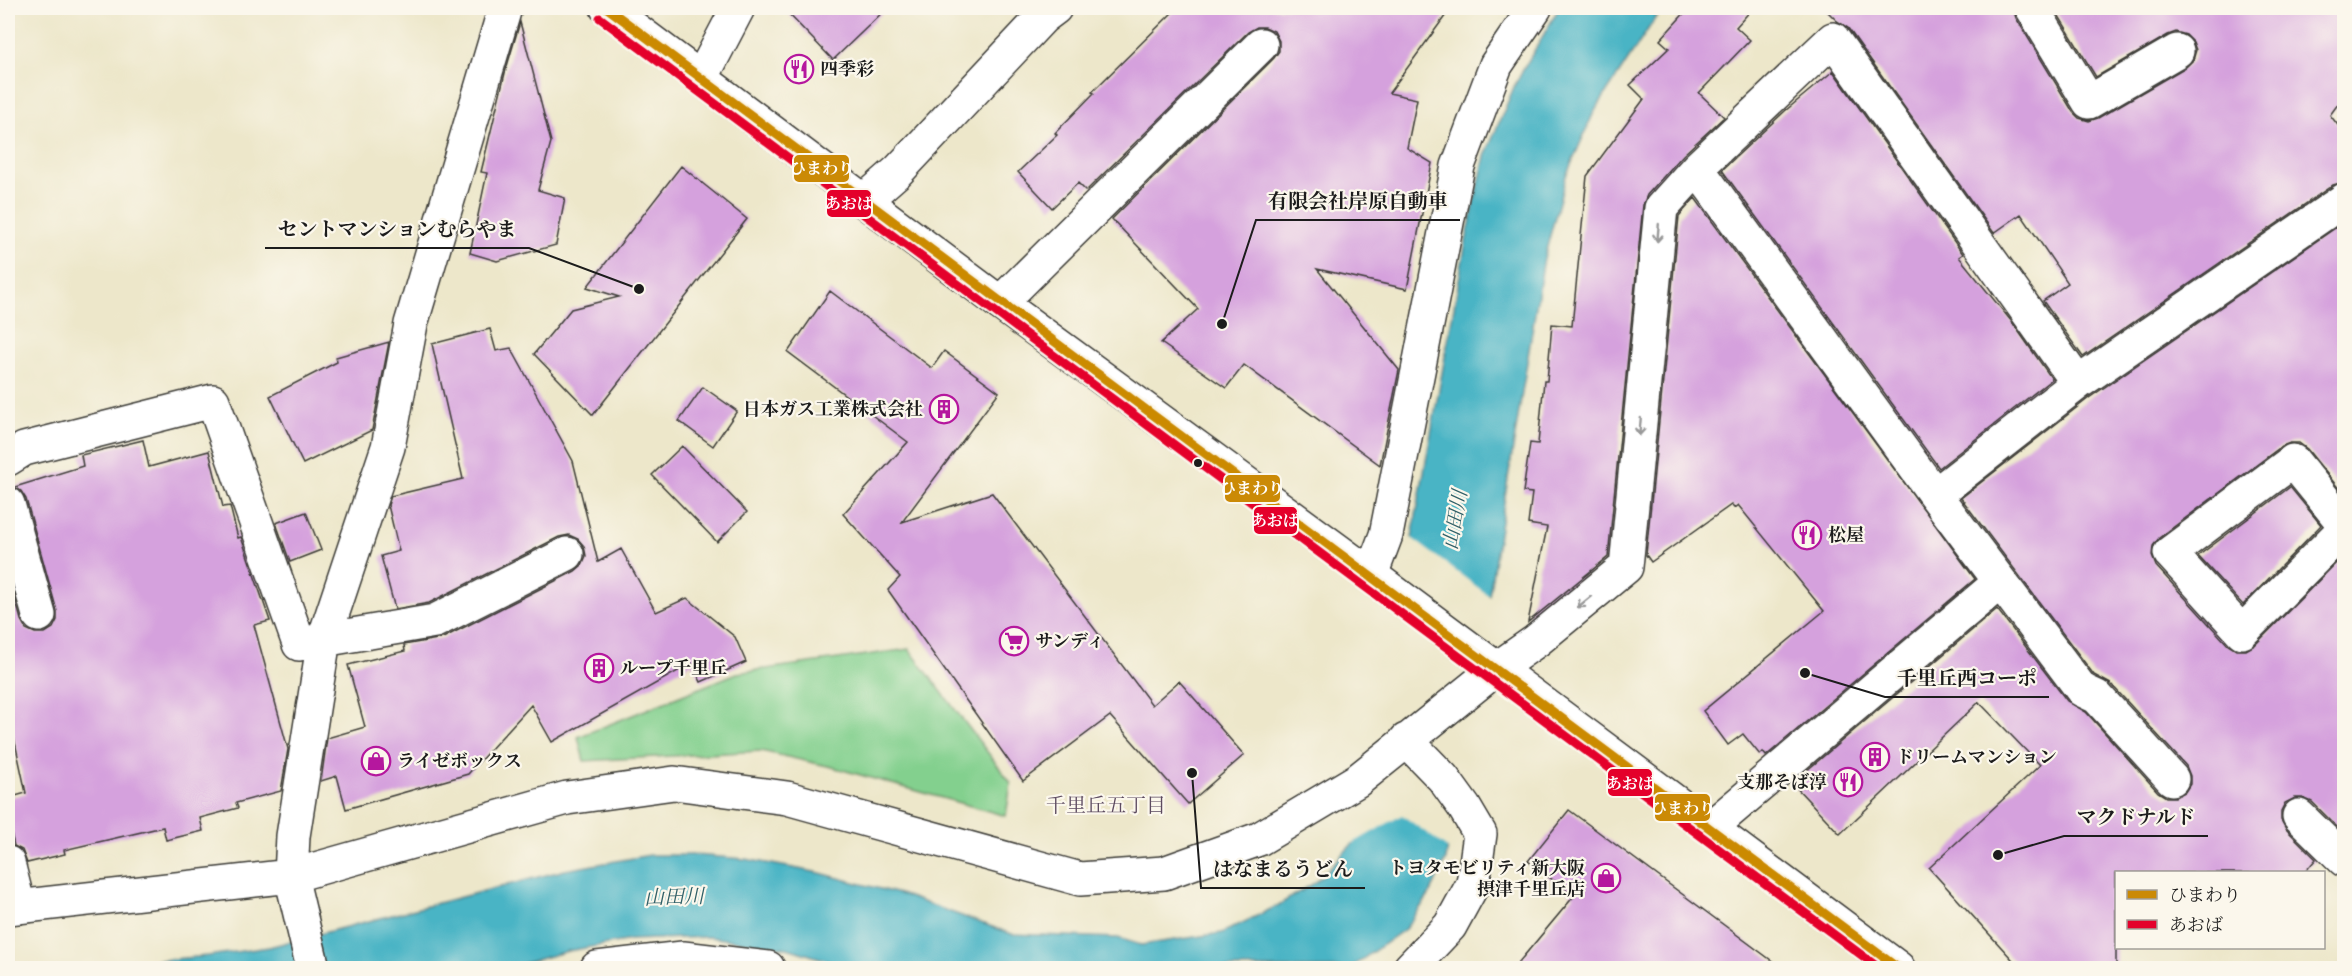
<svg xmlns="http://www.w3.org/2000/svg" width="2352" height="976" viewBox="0 0 2352 976" font-family="Cardo,'Noto Serif JP',serif">
	<rect width="100%" height="100%" fill="#fbf7ec"/>
	<filter id="ink" filterUnits="userSpaceOnUse"><feTurbulence type="fractalNoise" baseFrequency=".0167" numOctaves="2"/><feDisplacementMap in="SourceGraphic" scale="12" xChannelSelector="R" yChannelSelector="G"/><feConvolveMatrix kernelMatrix="1 2 1 2 8 2 1 2 1" color-interpolation-filters="sRGB"/></filter>
	<filter id="wash" filterUnits="userSpaceOnUse"><feTurbulence type="fractalNoise" baseFrequency=".008" numOctaves="4" result="noise"/><feDisplacementMap in="SourceGraphic" scale="24" xChannelSelector="R" yChannelSelector="G"/><feGaussianBlur stdDeviation="1.35" result="paint"/><feColorMatrix in="noise" values="0 0 0 0 0 0 0 0 0 0 0 0 0 0 0 0 0 1.4 0 .05"/><feComposite in="paint" operator="in"/></filter>
	<g filter="url(#wash)">
		<rect width="100%" height="100%" fill="#ede7ca"/>
		<path fill="#83d08e" stroke="#507655" stroke-width="1.5" d="M909,649L1011,783L1006,816L832,767L761,751L584,761L578,737L737,673Z"/>
		<path fill="#48b4c5" stroke="#326870" stroke-width="1.5" d="M1559,8H1662L1594,112L1566,176L1544,258L1446,859L1430,894L1405,929L1350,968H852L787,948L709,937L631,940L568,951L507,968H71L208,956L269,947L565,870L650,855H695L745,859L820,873L903,895L1012,934L1118,938L1141,945L1222,933L1277,906L1316,882L1357,839L1466,241L1485,156L1516,82Z"/>
		<path fill="#ede7ca" d="M1409,536L1492,598L1450,850L1402,815L1348,846L1354,837Z"/>
		<g id="blocks">
			<path fill="#d5a1dd" d="M783,8H887L833,60Z
				M1177,8H1451L1389,93L1417,99L1407,148L1432,163L1407,289L1317,269L1399,370L1380,465L1244,365L1226,388L1161,343L1198,309L1112,219L1274,58L1279,51V41L1274,31L1265,27H1257L1248,32L1086,191L1078,183L1052,208L1018,172L1057,135L1055,133L1094,93L1092,92Z
				M1689,8H1753L1736,27L1750,40L1699,93L1724,117L1683,155L1647,195L1643,205L1608,557L1528,622L1547,527L1528,524L1532,493L1523,492L1530,443L1538,444L1544,381H1547L1552,324L1572,326L1587,176L1644,99L1630,85L1669,48L1660,40Z
				M1824,8H2013L2016,18L2073,112L2079,118L2089,121L2098,118L2186,67L2193,60L2196,50L2193,42L2186,35L2176,32L2168,35L2096,77L2054,8H2344V96L2330,115L2344,133V182L2333,185L2083,357L2043,301L2068,283L2021,214L1994,233L1848,28L1837,21Z
				M520,22L551,142L538,190L565,198L556,245L497,261L470,253L487,173L481,172L505,73Z
				M1833,71L1963,254L1959,257L2012,322L2052,379L1939,468L1722,170L1785,111Z
				M681,166L747,219L593,415L534,354L571,309L619,297L587,287Z
				M1695,198L1975,579L1766,756L1763,752L1760,755L1743,734L1728,745L1703,711L1824,611L1738,505L1734,508L1731,505L1651,562L1646,555L1679,216Z
				M2344,222V495L2307,449L2299,443H2290L2282,446L2159,538L2153,546L2152,556L2156,566L2228,645L2236,650H2246L2255,645L2344,555V828L2341,831L2312,802L2303,798H2295L2285,803L2281,811V820L2286,829L2316,859L2304,873H2116V969H2021L1929,868L2040,765L1979,702L1840,834L1792,783L1997,609L2067,701L2086,712L2158,792L2166,797H2175L2185,792L2190,784V776L2186,766L2111,684L2094,675L1961,498L2089,398Z
				M830,291L932,368L944,351L999,392L902,522L992,493L1152,705L1179,681L1244,755L1188,804L1110,716L1023,781L888,590L900,577L843,514L908,442L788,352Z
				M490,329L496,351L511,348L573,461L598,562L621,549L656,612L687,598L735,637L746,662L701,682L692,663L552,742L531,705L468,774L346,809L337,776L321,781L327,738L365,727L348,665L405,651L404,645L443,638L575,571L582,565L586,556L584,546L578,539L569,535L559,537L429,603L395,609L381,556L399,551L388,505L391,496L463,479L432,344Z
				M389,342L372,430L303,464L270,396L337,362L336,357Z
				M703,387L737,411L713,446L679,421Z
				M143,440L149,467L209,451L223,507L230,506L238,538L241,537L270,621L254,625L288,749L281,791L236,803L238,808L200,818L203,831L166,840L163,827L64,850L65,854L27,863L22,850L14,846L8,819V798L26,793L8,710V572L21,620L26,629L35,633H45L53,628L57,620V611L26,499L21,491L15,487L83,466L81,455Z
				M682,446L747,512L717,542L652,475Z
				M2290,487L2321,525L2243,605L2198,556Z
				M306,512L321,550L290,562L276,523Z
				M1569,810L1783,969H1513L1574,896L1528,861Z"/>
		</g>
	</g>
	<g filter="url(#ink)">
		<use href="#blocks" fill-opacity="0" stroke="#3b3a36" stroke-width="1.5"/>
		<g fill="none" stroke-linecap="round" stroke-linejoin="round">
			<g stroke="#3b3a36" stroke-width="36">
				<path id="minor" d="M2032,8L2089,102L2177,51
					M702,77L738,8
					M1697,168L1935,495L2082,690L2097,697L2172,779
					M865,200L898,171L1043,17L1055,8
					M1000,303L1261,45
					M8,459L24,449L213,401L299,644L435,621L567,554
					M1935,495L2078,383
					M8,504L39,615
					M2344,524L2293,461L2170,553L2242,632L2344,529
					M1371,575L1386,535L1458,166L1496,65L1535,8
					M1406,740L1443,778L1464,807L1480,834L1473,884L1450,926L1410,968
					M2299,816L2344,860
					M1710,828L2000,582
					M8,863L19,907
					M8,908L291,876L567,798L674,783L787,798L1080,879L1164,873L1259,839L1358,780L1496,669L1536,641L1626,567L1661,208L1697,168L1833,39L2078,383L2344,200
					M313,968L291,876L293,836L324,639L388,447L411,324L505,8
					M597,968L683,958L768,968"/>
			</g>
			<g stroke="#3b3a36" stroke-width="36">
				<path id="primary" d="M607,8L1000,303L1371,575L1898,968"/>
			</g>
			<use href="#minor" stroke="#fff" stroke-width="33"/>
			<use href="#primary" stroke="#fff" stroke-width="33"/>
			<g stroke="#fbf7ec" stroke-width="14">
				<path id="bus-1" d="M607,8C1036,330 1468,647 1898,968"/>
			</g>
			<g stroke="#fbf7ec" stroke-width="14">
				<path id="bus-2" d="M600,18C1025,336 1453,651 1879,968"/>
			</g>
			<use href="#bus-1" stroke="#cb8a06" stroke-width="9"/>
			<use href="#bus-2" stroke="#e4002b" stroke-width="9"/>
		</g>
		<defs><path id="oneway-shaft" d="M-6 0H5M1.5-3L5.5 0L1.5 3" fill="none" stroke-width="1.6" stroke-linecap="round" stroke-linejoin="round" transform="scale(1.5)"/></defs>
		<g stroke="#999">
			<use href="#oneway-shaft" transform="translate(1658 233) rotate(95)"/>
			<use href="#oneway-shaft" transform="translate(1640 427) rotate(95)"/>
			<use href="#oneway-shaft" transform="translate(1584 602) rotate(141)"/>
		</g>
	</g>
	<defs>
		<g id="restaurant-ring" transform="scale(1.5)"><circle r="9.5" fill="#fbf7ec" stroke="#b5179e" stroke-width="1.5"/><path d="M-5-6h1v4h1v-4h1v4h1v-4h1v5L-1.5 .5V6h-2V.5L-5-1ZM5-6V6H3V1.5H1.5Q1.5-4 5-6Z" fill="#b5179e"/></g>
		<g id="building-ring" transform="scale(1.5)"><circle r="9.5" fill="#fbf7ec" stroke="#b5179e" stroke-width="1.5"/><path d="M-4-6H4V6H1V3H-1V6H-4ZM-2.5-4.3h1.7v1.8h-1.7ZM.8-4.3h1.7v1.8H.8ZM-2.5-1h1.7V.8h-1.7ZM.8-1h1.7V.8H.8Z" fill="#b5179e"/></g>
		<g id="supermarket-ring" transform="scale(1.5)"><circle r="9.5" fill="#fbf7ec" stroke="#b5179e" stroke-width="1.5"/><path d="M-6-5.5h2.5l.6 2H6L4.5 2H-2.5L-4.4-4H-6ZM-1.5 3.2a1.3 1.3 0 1 0 .1 0ZM3 3.2a1.3 1.3 0 1 0 .1 0Z" fill="#b5179e"/></g>
		<g id="shop-ring" transform="scale(1.5)"><circle r="9.5" fill="#fbf7ec" stroke="#b5179e" stroke-width="1.5"/><path d="M-5-2.5h2.3a2.7 3.5 0 0 1 5.4 0H5L5.5 6h-11ZM-1.5-2.5h3a1.5 2.3 0 0 0-3 0Z" fill="#b5179e"/></g>
	</defs>
	<g fill-rule="evenodd">
		<use href="#restaurant-ring" x="799" y="69"/>
		<use href="#building-ring" x="944" y="409"/>
		<use href="#restaurant-ring" x="1807" y="535"/>
		<use href="#supermarket-ring" x="1014" y="641"/>
		<use href="#building-ring" x="599" y="668"/>
		<use href="#building-ring" x="1875" y="757"/>
		<use href="#shop-ring" x="376" y="761"/>
		<use href="#restaurant-ring" x="1848" y="782"/>
		<use href="#shop-ring" x="1606" y="878"/>
	</g>
	<circle fill="#1c1c1c" stroke="#fbf7ec" stroke-width="2" cx="1198" cy="463" r="5"/>
	<g text-anchor="middle" dominant-baseline="central" stroke-width="4.5" stroke-linejoin="round" paint-order="stroke">
		<g font-size="18" font-weight="bold" fill="#1c1c1c" stroke="#fbf7ec" text-anchor="start">
			<text x="820" y="69">四季彩</text>
			<text x="923" y="409" text-anchor="end">日本ガス工業株式会社</text>
			<text x="1828" y="535">松屋</text>
			<text x="1035" y="641">サンディ</text>
			<text x="620" y="668">ループ千里丘</text>
			<text x="1896" y="757">ドリームマンション</text>
			<text x="397" y="761">ライゼボックス</text>
			<text x="1827" y="782" text-anchor="end">支那そば淳</text>
			<text x="1585" y="868" text-anchor="end">トヨタモビリティ新大阪<tspan x="1585" dy="21">摂津千里丘店</tspan></text>
		</g>
		<g font-size="20" font-style="italic" fill="#306068" stroke="#fbf7ec">
			<text transform="translate(1455 520) rotate(-80)">山田川</text>
			<text transform="translate(674 897) rotate(-2)">山田川</text>
		</g>
		<g font-size="20" fill="#5d4b60" stroke="#fbf7ec">
			<text x="1106" y="805">千里丘五丁目</text>
		</g>
	</g>
	<path fill="none" stroke="#1c1c1c" stroke-width="2" d="M1222 324L1256 220H1460M639 289L529 248H265M1805 673L1885 697H2049M1998 855L2064 836H2208M1192 773L1201 888H1365"/>
	<g fill="#1c1c1c" stroke="#fbf7ec" stroke-width="2">
		<circle cx="1222" cy="324" r="6"/>
		<circle cx="639" cy="289" r="6"/>
		<circle cx="1805" cy="673" r="6"/>
		<circle cx="1998" cy="855" r="6"/>
		<circle cx="1192" cy="773" r="6"/>
	</g>
	<g font-size="20" text-anchor="middle" font-weight="bold" fill="#1c1c1c" stroke="#fbf7ec" stroke-width="4.5" stroke-linejoin="round" paint-order="stroke">
		<text x="1358" y="208">有限会社岸原自動車</text>
		<text x="397" y="236">セントマンションむらやま</text>
		<text x="1967" y="685">千里丘西コーポ</text>
		<text x="2136" y="824">マクドナルド</text>
		<text x="1283" y="876">はなまるうどん</text>
	</g>
	<g stroke="#fbf7ec" stroke-width="2">
		<rect x="793" y="154" width="57" height="29" rx="6" fill="#cb8a06"/>
		<rect x="826" y="189" width="46" height="29" rx="6" fill="#e4002b"/>
		<rect x="1224" y="474" width="57" height="29" rx="6" fill="#cb8a06"/>
		<rect x="1253" y="506" width="45" height="29" rx="6" fill="#e4002b"/>
		<rect x="1607" y="768" width="46" height="29" rx="6" fill="#e4002b"/>
		<rect x="1654" y="793" width="57" height="29" rx="6" fill="#cb8a06"/>
	</g>
	<g font-size="16" text-anchor="middle" font-weight="bold" fill="#fff">
		<text x="822" y="174">ひまわり</text>
		<text x="849" y="209">あおば</text>
		<text x="1252" y="494">ひまわり</text>
		<text x="1275" y="526">あおば</text>
		<text x="1630" y="789">あおば</text>
		<text x="1683" y="814">ひまわり</text>
	</g>
	<rect width="2352" height="976" fill="none" stroke="#fbf7ec" stroke-width="30"/>
	<rect x="2115" y="871" width="210" height="78" fill="#fbf7ec" stroke="#a29f99" stroke-width="1.5"/>
	<rect x="2127" y="890" width="30" height="9" fill="#cb8a06" stroke="#a29f99" stroke-width="1.5"/>
	<text x="2169" y="901" font-size="18" fill="#1c1c1c">ひまわり</text>
	<rect x="2127" y="920" width="30" height="9" fill="#e4002b" stroke="#a29f99" stroke-width="1.5"/>
	<text x="2169" y="931" font-size="18" fill="#1c1c1c">あおば</text>
</svg>
